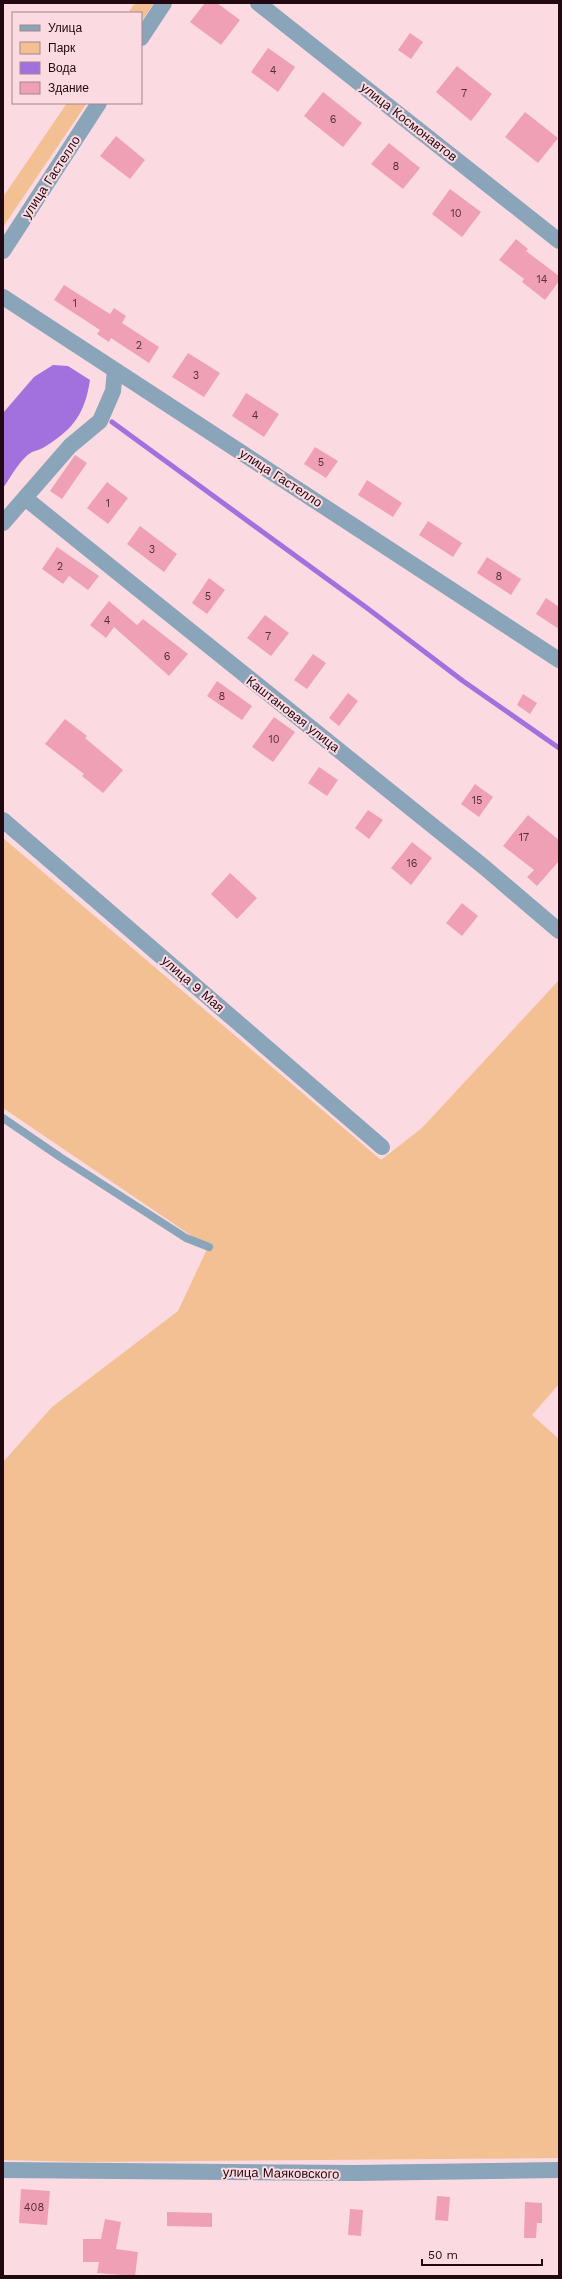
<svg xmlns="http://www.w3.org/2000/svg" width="562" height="2279" viewBox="0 0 562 2279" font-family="'Work Sans',sans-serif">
	<rect width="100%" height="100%" fill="#fbdae1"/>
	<path fill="#f3c093" d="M135,3H154L141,22V13H128Z
		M67,103H87L3,227V197Z
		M3,838L381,1160L422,1128L559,980V1384L532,1415L559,1439V2158L89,2162L3,2160V1462L52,1407L178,1311L208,1247L3,1108Z"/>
	<path fill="#a271de" d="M53,365L68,366L90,380C85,412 75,428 46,446C42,449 37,450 32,452C20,459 11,477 3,488V413L34,377Z"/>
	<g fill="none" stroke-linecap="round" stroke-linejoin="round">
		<path stroke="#a271de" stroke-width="5" d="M112,422L367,608L463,681L559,748"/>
	</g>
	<path fill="#f0a0b5" d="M205,3H217L240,20L221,45L190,22Z
		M410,33L423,42L411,59L398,50Z
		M268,48L295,67L278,92L251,72Z
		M457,66L492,94L471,121L436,92Z
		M323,92L362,123L343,147L304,116Z
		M525,112L558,138L538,163L505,137Z
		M116,136L145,160L130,179L100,156Z
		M389,143L420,168L403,189L371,164Z
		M450,189L481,212L462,237L432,214Z
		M516,239L528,249L526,251L559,276V281L545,300L522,282L524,279L499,260Z
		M64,285L110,314L114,308L126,316L122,323L159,347L149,363L111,338L109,342L97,334L100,330L54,300Z
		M188,353L220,373L204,397L172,377Z
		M246,393L279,414L264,437L232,416Z
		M315,447L338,461L326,478L304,464Z
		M75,455L87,463L62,499L50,491Z
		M367,480L402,503L393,517L358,495Z
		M107,482L128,498L108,524L87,508Z
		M428,521L462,543L453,557L419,535Z
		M140,526L177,554L164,572L127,544Z
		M57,547L99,576L88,590L69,576L63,584L42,569Z
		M487,557L521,579L511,595L477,573Z
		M209,578L225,590L207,614L192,603Z
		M546,598L559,607V629L536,614Z
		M109,601L137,625L143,619L188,654L169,676L114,627L106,638L90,625Z
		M265,615L289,633L271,656L247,638Z
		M313,654L326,663L307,689L294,680Z
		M217,681L252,706L242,720L207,696Z
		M348,693L358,701L339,726L329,718Z
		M523,694L537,703L530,714L517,705Z
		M274,717L295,732L273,762L252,747Z
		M65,719L87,736L85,738L123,770L103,793L82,776L84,774L45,744Z
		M319,767L338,780L327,796L308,783Z
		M475,784L493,797L479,817L461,804Z
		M368,810L383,820L369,839L355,828Z
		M528,815L559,840V861L537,886L527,877L534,870L503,846Z
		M412,842L432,858L411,885L391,868Z
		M230,873L257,898L237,919L211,894Z
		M462,903L478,916L462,936L446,923Z
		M21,2189L50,2191L47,2225L19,2223Z
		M437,2196L450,2197L448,2221L435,2220Z
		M525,2202L542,2203V2223H537L536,2238H524Z
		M350,2209L363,2210L361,2236L348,2235Z
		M167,2212L212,2213V2227L167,2226Z
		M105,2219L121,2222L116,2249L138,2252L135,2276L97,2273L99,2262H83V2239H101Z"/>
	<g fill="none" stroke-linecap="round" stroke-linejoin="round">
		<path stroke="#8aa4b9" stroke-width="8" d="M3,1118L60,1157L186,1238L209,1247"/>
		<path stroke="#8aa4b9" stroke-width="16" d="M258,3L559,241
			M141,38L164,3
			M3,251L99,103
			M3,297L559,660
			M25,498L484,867L559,931
			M3,523L70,446L100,421L113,391L115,370
			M3,820L382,1147
			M3,2170L354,2173L559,2170"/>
	</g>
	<g text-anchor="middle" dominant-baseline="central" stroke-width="4" stroke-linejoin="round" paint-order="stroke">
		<g font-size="11" fill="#562e39">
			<text x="273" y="70">4</text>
			<text x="464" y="93">7</text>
			<text x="333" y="119">6</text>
			<text x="396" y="166">8</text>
			<text x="456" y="213">10</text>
			<text x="542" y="279">14</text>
			<text x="75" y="303">1</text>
			<text x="139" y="345">2</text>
			<text x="196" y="375">3</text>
			<text x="255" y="415">4</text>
			<text x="321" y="462">5</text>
			<text x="108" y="503">1</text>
			<text x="152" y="549">3</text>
			<text x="60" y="566">2</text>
			<text x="499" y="576">8</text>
			<text x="208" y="596">5</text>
			<text x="107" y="620">4</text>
			<text x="268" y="636">7</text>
			<text x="167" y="656">6</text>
			<text x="222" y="696">8</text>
			<text x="274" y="739">10</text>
			<text x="477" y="800">15</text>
			<text x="524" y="837">17</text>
			<text x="412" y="863">16</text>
			<text x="34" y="2207">408</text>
		</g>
		<g font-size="13" fill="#220810" stroke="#fbdae1">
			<text transform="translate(409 122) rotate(38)">улица Космонавтов</text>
			<text transform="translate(51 177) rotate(-57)">улица Гастелло</text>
			<text transform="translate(281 478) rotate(33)">улица Гастелло</text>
			<text transform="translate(293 714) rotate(38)">Каштановая улица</text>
			<text transform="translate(193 984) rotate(41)">улица 9 Мая</text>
			<text transform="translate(281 2173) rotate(1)">улица Маяковского</text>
		</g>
	</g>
	<rect width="562" height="2279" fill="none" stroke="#220810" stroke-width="8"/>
	<rect x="12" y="12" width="130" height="92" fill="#fbdae1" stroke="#a4868d"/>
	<rect x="20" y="25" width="20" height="6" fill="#8aa4b9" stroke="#a4868d"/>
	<text x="48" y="32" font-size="12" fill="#220810">Улица</text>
	<rect x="20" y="42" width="20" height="12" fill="#f3c093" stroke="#a4868d"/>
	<text x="48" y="52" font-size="12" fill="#220810">Парк</text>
	<rect x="20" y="62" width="20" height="12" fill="#a271de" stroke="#a4868d"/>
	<text x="48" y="72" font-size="12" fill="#220810">Вода</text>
	<rect x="20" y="82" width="20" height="12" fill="#f0a0b5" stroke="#a4868d"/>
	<text x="48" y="92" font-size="12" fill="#220810">Здание</text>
	<path d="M422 2259v6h120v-6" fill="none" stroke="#220810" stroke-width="2"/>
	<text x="428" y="2259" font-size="12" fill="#220810" stroke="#fbdae1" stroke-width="3" paint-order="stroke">50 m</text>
</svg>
